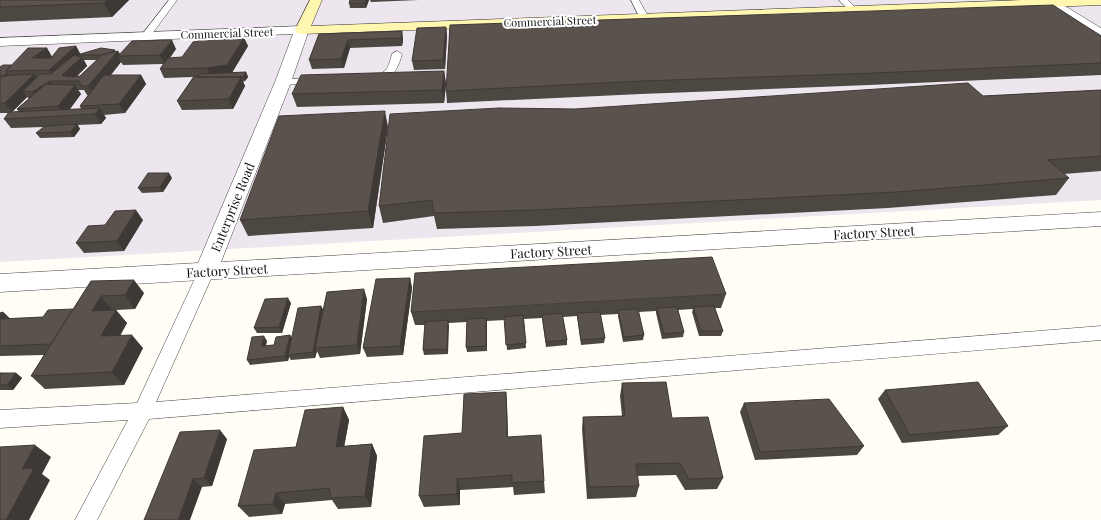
<svg xmlns="http://www.w3.org/2000/svg" width="1101" height="520" viewBox="0 0 1101 520" font-family="'Playfair Display',serif">
	<rect width="100%" height="100%" fill="#fffdf5"/>
	<path fill="#eee6ef" d="M0,0H1101V200L0,262Z"/>
	<g fill="none" stroke-linecap="round" stroke-linejoin="round">
		<g stroke="#444" stroke-width="1">
			<path id="service" d="M169,0H177L149,38H143L141,36Z
				M631,0H639L649,18L647,20H641Z
				M839,0H848L858,10L854,13L851,12Z
				M1049,0H1055L1101,28V35L1049,4L1048,2Z
				M397,51L402,54C398,70 389,86 369,81L368,79L369,77C387,72 387,72 392,54Z
				M317,78L321,79L322,81L321,83L283,85L278,82L283,79Z
				M206,266L211,268L214,272L156,402L1101,326V340L149,419L97,520H75L128,420L0,428V410L137,403L198,272L201,268Z"/>
		</g>
		<g stroke="#444" stroke-width="1">
			<path id="minor" d="M302,26L307,27L309,30L291,82L221,262L1101,212V226L0,292V274L198,263L275,82L293,34L0,46V38Z"/>
		</g>
		<g stroke="#333" stroke-width="1">
			<path id="secondary" d="M310,0H322L311,26L1022,0H1101V5L302,34L297,33L295,30Z"/>
		</g>
		<use href="#service" fill="#fff" fill-rule="evenodd"/>
		<use href="#minor" fill="#fff" fill-rule="evenodd"/>
		<use href="#secondary" fill="#fff6b0" fill-rule="evenodd"/>
	</g>
	<path fill="#4d4742" fill-rule="evenodd" d="M0,0H129L112,17L0,22Z
		M369,0L366,8H350L349,3Z
		M370,0H419L371,2Z
		M446,27L447,36L445,69L414,70L412,61Z
		M402,31L403,40L402,46L350,48L344,68L312,69L309,60L319,34Z
		M1101,36V75L869,85L641,94L447,103L446,91Z
		M244,38L248,46L232,73L246,72L248,77L245,81L243,82L245,86L233,109L182,110L177,101L193,77L164,78L160,69L163,64L123,65L121,62L111,75H141L146,84L125,113L104,115L106,118L101,124L78,125L80,129L74,137L40,138L36,133L44,127L11,128L4,119L9,113H0V67L11,65L47,48L52,57L76,46L80,54L115,50V51H118L120,54L176,49L170,58L182,57ZM84,60H97L80,76H77L87,66ZM78,90H84L87,95H88L80,106L81,109L69,110L81,94ZM27,97L29,99L17,109L19,112H12Z
		M444,71L446,84L444,103L297,107L292,94Z
		M1101,90V171L1064,174L1069,178L1056,195L888,208L535,226L437,229L434,216L383,223L379,206L575,109L983,96Z
		M388,127L373,228L248,236L240,220Z
		M172,178L163,192L142,193L138,188Z
		M143,220L124,251L84,253L76,243L105,225Z
		M410,278L412,288L403,355L367,357L363,348Z
		M91,281L144,293L135,309L116,310L127,323L120,335L143,348L124,385L45,389L31,376L44,355L0,356V313L3,312L10,319L43,317L73,309Z
		M726,294L721,308H715L723,331L721,336H699L692,312L693,309L678,310L684,332L683,337L662,339L656,313V311L638,312L644,335L643,340L623,342L618,316V314L600,315L605,338L604,343L581,345L577,316L563,317L567,340V345L546,347L542,318L524,319L526,348L507,350L505,320L487,321V351L467,352L466,347L467,322L448,323V354L424,355L423,350L425,325H415L411,312Z
		M367,299L360,354L320,358L317,351L315,358L291,360L289,357L288,361L250,365L247,360L267,341L266,346L274,345L290,335L292,339L323,309Z
		M291,303L282,333H257L254,328Z
		M0,373H16L22,378L13,390H0Z
		M622,383L672,418L723,478L717,489L685,490L676,475L637,476L639,486L636,497L587,499L582,429L583,417L622,416L620,396Z
		M885,390L1008,426L998,435L902,443L878,399Z
		M506,392L507,405L508,437L544,481L545,493L514,495L513,487L460,490V505L424,507L419,496L462,433Z
		M744,403L864,446L857,455L755,460L740,412Z
		M343,407L349,420L344,446L372,444L377,456L371,507L338,509L332,500L285,504L282,514L249,517L238,506L296,447Z
		M227,439L212,486L202,487L144,520Z"/>
	<path fill="#3f3936" d="M108,0H129L112,17L104,3Z
		M366,0H369L366,8L365,3Z
		M446,27L447,36L445,69L443,60Z
		M402,31L403,40L402,46L401,38Z
		M244,38L248,46L231,74L211,77L207,68Z
		M172,40L176,49L165,64L160,55Z
		M348,40L350,48L344,68L341,59Z
		M76,46L81,55H77L55,79L49,70Z
		M47,48L52,57L38,67L32,58Z
		M115,50L116,53L118,51L121,56H118L121,62L94,95L88,86Z
		M82,57L87,66L72,81L62,75Z
		M444,71L446,84L444,103L442,90Z
		M246,72L248,77L245,81L243,77Z
		M7,73L11,77L0,79Z
		M34,74L40,83L50,81L56,90L39,101L32,92L23,91L27,97L12,112L5,103Z
		M141,75L146,84L125,113L119,104Z
		M241,77L245,86L233,109L229,99Z
		M75,85L81,94L65,116L58,106Z
		M100,108L106,118L101,124L95,114Z
		M385,111L388,127L373,228L368,211Z
		M77,124L80,129L74,137L70,132Z
		M169,173L172,178L163,192L160,187Z
		M136,210L143,220L124,251L117,241Z
		M410,278L412,288L403,355L400,346Z
		M134,280L144,293L135,309L125,295Z
		M364,289L367,299L360,354L357,345Z
		M101,296L112,310L92,311Z
		M288,298L291,303L282,333L279,327Z
		M321,306L324,311L315,348L317,351L315,358L313,352Z
		M116,310L127,323L113,349L101,336Z
		M3,312L14,322L0,321V317Z
		M486,318L487,323V351L486,346Z
		M448,320L449,326L448,354L447,349Z
		M132,335L143,348L124,385L112,372Z
		M290,335L293,340L288,355L289,357L288,361L285,356Z
		M264,336L267,341L264,351L261,346Z
		M16,373L22,378L13,390L7,385Z
		M506,392L507,405L508,449L507,437Z
		M343,407L349,420L342,459L336,447Z
		M220,430L227,439L212,486L204,478Z
		M372,444L377,456L371,507L365,496Z
		M35,445L51,457L42,474L50,480L29,520H6L22,469Z
		M193,479L202,487L190,520H178Z
		M457,479L460,490V505L457,494Z
		M276,493L285,504L282,514L273,504Z"/>
	<path fill="#5a524d" stroke="#3f3936" d="M0,0H108L104,3L0,7Z
		M350,0H366L365,3H349Z
		M1053,5L1101,36V63L875,73L642,81L446,91L450,25Z
		M446,27L443,60L412,61L417,28Z
		M402,31L401,38L348,40L341,59L309,60L319,34Z
		M244,38L227,65L207,68L160,69L168,58L182,57L193,42L205,39Z
		M172,40L160,55L118,56L132,41Z
		M76,46L49,70L6,71L28,48H47L32,58H51L59,48Z
		M101,48L115,50L113,52L102,55H77Z
		M118,51L88,86H81L79,81H50L32,92L23,91L40,74H51L74,55L82,57L62,75L68,77L80,76L102,55Z
		M3,65H11L6,71L7,73L0,78V67Z
		M444,71L442,90L292,94L301,75Z
		M246,72L243,77H197L200,74Z
		M34,74L5,103H0V78L1,76Z
		M104,75H141L119,104L80,106Z
		M194,77H241L229,99L177,101Z
		M968,83L983,96L1101,90V156L1048,160L1069,178L897,192L535,210L434,213L432,200L379,206L390,114L499,108L575,109Z
		M46,84L75,85L58,106L17,109Z
		M100,108L95,114L4,119L9,112Z
		M385,111L368,211L240,220L279,116Z
		M77,124L70,132L36,133L45,126Z
		M148,173H169L160,187L138,188Z
		M136,210L117,241L76,243L88,226L105,225L115,211Z
		M712,257L726,294L411,312L415,273Z
		M410,278L400,346L363,348L376,279Z
		M134,280L125,295L101,296L92,311L116,310L101,336L132,335L112,372L31,376L91,281Z
		M364,289L357,345L315,348L327,292Z
		M288,298L279,327L254,328L265,299Z
		M321,306L313,352L288,355L298,308Z
		M714,306L723,331H701L693,307Z
		M677,307L684,332L664,334L657,308Z
		M73,309L51,344L0,346V319L43,317L48,310Z
		M638,309L644,335L624,337L618,310Z
		M3,312L0,317V313Z
		M600,312L605,338L581,340L577,313Z
		M562,313L567,340L546,342L542,315Z
		M523,315L526,343L506,345L504,317Z
		M486,318V346L466,347L467,319Z
		M448,320L447,349L423,350L425,322Z
		M290,335L285,356L247,360L252,337L264,336L261,346L274,345L276,337Z
		M0,373H16L7,385H0Z
		M666,382L672,418L708,417L723,478L689,479L680,463L636,464L639,486L589,487L583,417L625,416L622,383Z
		M978,382L1008,426L910,435L885,390Z
		M506,392L507,437L541,435L544,481L512,483V475L457,479V494L419,496L424,436L462,433L464,394Z
		M829,399L864,446L760,452L744,403Z
		M343,407L336,447L372,444L365,496L331,498L329,488L276,493L273,504L238,506L254,450L296,447L305,410Z
		M220,430L204,478L193,479L178,520H144L180,432Z
		M35,445L22,469L34,468L6,520H0V447Z"/>
	<g text-anchor="middle" dominant-baseline="central" stroke-width="4" stroke-linejoin="round" paint-order="stroke">
		<g font-size="11" fill="#111" stroke="#fff">
			<text transform="translate(550 21) rotate(-2)">Commercial Street</text>
			<text transform="translate(227 33) rotate(-2)">Commercial Street</text>
		</g>
		<g font-size="13" fill="#111" stroke="#fff">
			<text transform="translate(232 207) rotate(-68)">Enterprise Road</text>
			<text transform="translate(874 232) rotate(-3)">Factory Street</text>
			<text transform="translate(551 251) rotate(-3)">Factory Street</text>
			<text transform="translate(227 270) rotate(-3)">Factory Street</text>
		</g>
	</g>
</svg>
